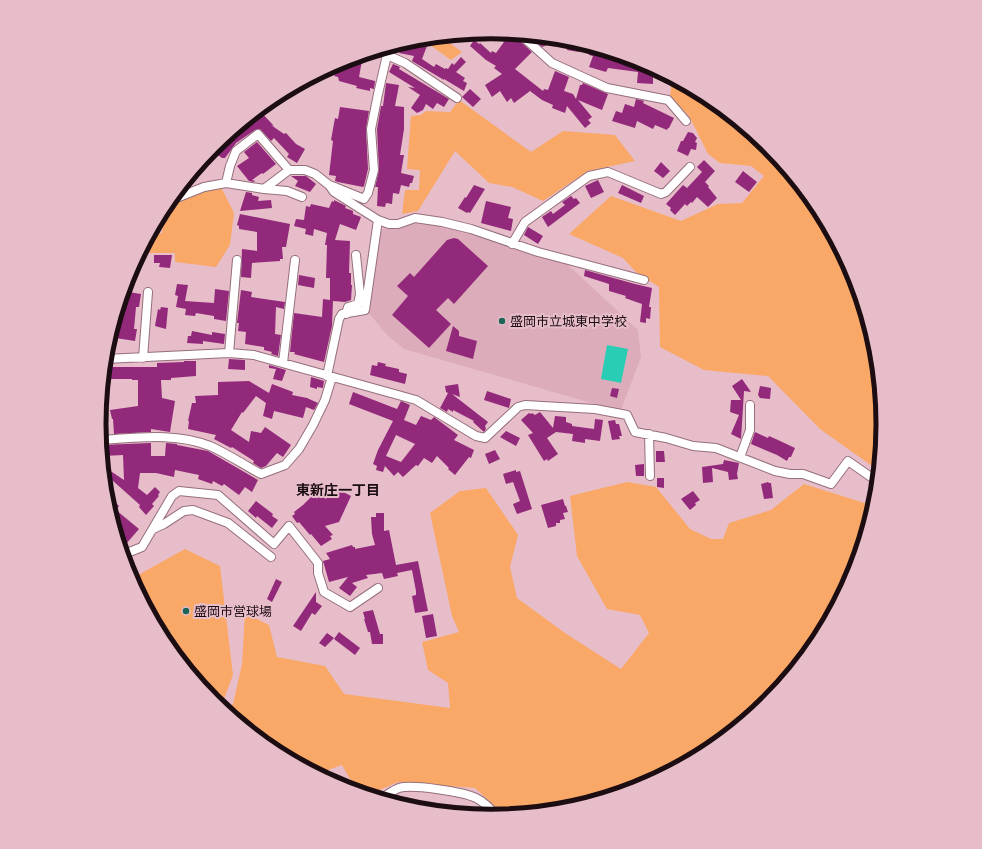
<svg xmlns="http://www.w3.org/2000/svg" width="982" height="849" viewBox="0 0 982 849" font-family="Poppins,'Noto Sans JP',sans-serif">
	<rect width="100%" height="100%" fill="#e7bdca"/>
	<path fill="#ddacbb" d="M413,223L435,225L471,232L534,256L566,263L638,330L641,357L621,410L595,404L404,349L387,335L368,312L379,233L383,229H398Z"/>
	<path fill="#f9a867" d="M446,36L444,39L462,52L451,60L430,45L419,40V39Z
		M672,78L709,98L769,147L817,207L854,275L876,348L883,425L879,471L820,429L768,376L704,370L660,347L659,287L636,272L623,258L569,234L611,196L681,221L718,204L742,203L764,176L751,166L720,163L708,154L689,116L670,97Z
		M459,100L531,152L563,131L615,135L635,161L588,171L543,201L512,187L489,183L455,151L418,211L402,214L405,190H419L420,170L407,169L411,116L421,115L426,111L450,112Z
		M221,187L234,213L230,245L216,267L175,262V253H140L150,234L162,233L163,224L157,222L169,202H172L200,192Z
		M627,482L656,487L690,529L711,539H723L729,523L771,510L804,484L874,506L854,575L817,643L768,702L709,751L641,787L567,809L502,816L501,812L475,788L398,782L368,795L357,792L342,765L317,774L273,751L223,710L233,704L242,664L245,613L269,625L277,657L325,666L344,694L450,708L448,683L428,670L422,642L459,632L452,616L430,513L460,491L486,488L518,535L510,567L517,598L565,633L621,669L649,633L640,615L607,609L577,556L570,496Z
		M185,549L220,566L233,675L224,699L217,705L165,642L131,579Z"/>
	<path fill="#28cdb3" d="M607,345L628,349L621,383L601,379Z"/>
	<path fill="#92297b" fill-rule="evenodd" d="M488,32L512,34L532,52L515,69L543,91L544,89L548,90L555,71L569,77L564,91L573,94L576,99L580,85H582L583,83L608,94L602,110L578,100L592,117L588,120L591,123L585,128L567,106L565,113L552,108L553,105L542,100L530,91L514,103L511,98L507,102L500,91L492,97L485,85L502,74L494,68L496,66L486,60L470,46L474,40L479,44L480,43L491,53L492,51L496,53L504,42Z
		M530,36L547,38V45L542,47Z
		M569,40L582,44L579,52L567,50Z
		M410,41L427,46L422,59L434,67L436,64L445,69L446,68L448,69L452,63L454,65L461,57L466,62L456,72L465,78L463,81L467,83L464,91L444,79V80L412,61L414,56L399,53L401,51L386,48Z
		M591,47L641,62L653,68V84L637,83L638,72L608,68L606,72L589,67L593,56L589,55Z
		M363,55L359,77L375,81L374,89L370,88V91L356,88L357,86L339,81L338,77L334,76L335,75L321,73L341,62Z
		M393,64L400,67L399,69L449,99L444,107L437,103L433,109L426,104L423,110L417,113L411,108L420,95L408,87L415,88L389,72Z
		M386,83L399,85L395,106L404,107V129L400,155H404L401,173L414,176L412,183H410L409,187L401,185L399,194L393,193L392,204L386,203L385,207L377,206L378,187H375L379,170L377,129L381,106H383Z
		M470,89L481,99L473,107L462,97Z
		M636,99L644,101L643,103L674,118L669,128H668L667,130L655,125L653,129L637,121L635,128L612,121L616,111L622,113L625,104L634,107Z
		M340,107L369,111L366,129L368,169L364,186L363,187L338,182L335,181L336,176L329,175L333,141L331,140L335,118L338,119Z
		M259,110L274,126L271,125L284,134L286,133L296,144L305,149L297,163L287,157L289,154L274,138L271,141L260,129L255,130L236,143L225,158H222L211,150L214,147Z
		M688,132L693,133L697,138L695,142L697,143L696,150L691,149L688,156L677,151L681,141H683Z
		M257,142L276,164L263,174L262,173L259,175L252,180L255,181L254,182L249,181L237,166L249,158L244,152Z
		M704,160L715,171L705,182L709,186L708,187L717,198L708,207L697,197L692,203L691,202L687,206L685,204L675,215L670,210L671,208L666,204L683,185L687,188L702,172L697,167Z
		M661,162L670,171L663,178L654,171Z
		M743,171L757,182L749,192L735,182Z
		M291,176H306L316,184L310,192L295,186L298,181Z
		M598,180L604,192L591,198L585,186Z
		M474,185L485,189L470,213L468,212L467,213L458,208L465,197L466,198Z
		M622,185L644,196L641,203L618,193Z
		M246,192L252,193V195L259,197L258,201L271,200L272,208L240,211Z
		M571,196L574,199L576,198L580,203L548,227L542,217L551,211L553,214L565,205L562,202Z
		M334,200L346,206L345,208L353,211V214L361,217L356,230L340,224L335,240L350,241L349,273H351V285H352L351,300L345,302L333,301L332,326L324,362L294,354L295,352H290L294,313L322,317L323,299L330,300V278H326L327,245H325L327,233L314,229L313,236L305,234L306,229L294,226L296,219L304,220L306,206L310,207L311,204L329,208L332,201L334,202Z
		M486,201L511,207L508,218L513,219L511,231L481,223Z
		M240,214L290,224L286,247H282L283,259H280V261L252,263L251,278L241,277L242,249L257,251V232L239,229V226L237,225Z
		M528,227L543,236L538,244L524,235Z
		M454,238L458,239L488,266L454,304L448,298L436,310L451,324L429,348L392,315L408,296L397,286L410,273L414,277L447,240Z
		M144,244L142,265H141L140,271L131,270Z
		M154,255H172L170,268L159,267L160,263H154Z
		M585,270L635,284L652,288L649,307H651L650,319L646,318V323L640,322L642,304L625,298L626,296L609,291V284L584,276Z
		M299,275L315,278L314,288L298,285Z
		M177,284L188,285L185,301L214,303L215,289L229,291L226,321L214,319V316L196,313L195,316L185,315L186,309L176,307L178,296L175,295Z
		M241,290L252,292L251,297L285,302L284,309L276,307L275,334L281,335L278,356L271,354L272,352L264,350V347L245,344L246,332L238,331L239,323H237Z
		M123,291L141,294L139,307H136L134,329H137L135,341L109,337Z
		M161,307L168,308L166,329L155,326L158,309L160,310Z
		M453,326L459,331V336L477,341L473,359L446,351Z
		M192,331L212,335V332L225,334L224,344L203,341V344L187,343L188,336H191Z
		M229,359L245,360V370L228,369Z
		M184,361H196V376L171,378V380H161L162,398L175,401L170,432L151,429V432L114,434L113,419H112L110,410L138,406V380H132V379H108V367H157V363L184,362Z
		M378,362L386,364L385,366L399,369V372L407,374L405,384L370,375L372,365L377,366Z
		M269,365L286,370L282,381L273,379L276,369L269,368Z
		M311,377L324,381L323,388L317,387V389L310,387Z
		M742,379L751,392L744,391L741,439L731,434L739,415L730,412L731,400H741L732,386Z
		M249,381L269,393L272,384L293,392L292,395L307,398L318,403L314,410L306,407L303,418L274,411L272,419L263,416L266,403L256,396L243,413L242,412L231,430L249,442L251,431L261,433L265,427L291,445L283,457L277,453L266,466L261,468L253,463L254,461L232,447L231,448L214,439L216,435L188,429L189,421H188L192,403H196L195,396L218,395V382Z
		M458,384L460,397L452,394L488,422L485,426L486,429L484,432L473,422L474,421L453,410V412L448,409L447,412L440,408L448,393L446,392L445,386Z
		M760,386L771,388L770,399L760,398L758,395Z
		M612,388L619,389L617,398L610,396Z
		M487,391L511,399L509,408L484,400Z
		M353,392L397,409L401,401L410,405L404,420L416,425L421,416L431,420L434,417L458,435L454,440L474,450L471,458L469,457L455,475L448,469L449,468L437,456L432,463L424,458L418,466L416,465L403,477L398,472L394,476L385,466L383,472L376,470L377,466L373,464L378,450L393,421L349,404ZM396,435L415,444L401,462L386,456Z
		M540,412L553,428L555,416L566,417V422L572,424V426L594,429L595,419L603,420L600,441L585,439V443L572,441L573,434L556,432L547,438L558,454L548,461L547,459L544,461L528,435L533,433L521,420L529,413L531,414L532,413L535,415Z
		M615,420L616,424H619L622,436H619L620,439L612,440L608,421Z
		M506,431L520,438L516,446L500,437Z
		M755,432L768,438L769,436L778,440L795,448L791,457H789L787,461L777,455L751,444Z
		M151,443V456H165L166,443L177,444V445L208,451L258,480L252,492L245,487L239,495L224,484L222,486L213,481L212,484L198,479L199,475L175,470L174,477L156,473H140L138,488L147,495L155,487L160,492L158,495L159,496L152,504L154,506L146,515L139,507L140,505L103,472V466L124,480L123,455L103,456L101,445Z
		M495,450L500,459L489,464L485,454Z
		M656,451H664L665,462H656Z
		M724,460L739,463L737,474L738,479L729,480L728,472L712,468L713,482L703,483L702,467L723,464Z
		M644,464V476H636L635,465Z
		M516,470V472L520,471L532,509L517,514L513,504L520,501L513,482L506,484L503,474Z
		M657,478H664V488L657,487Z
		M321,482L336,486V488L351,496L339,522L325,526L333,535L330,536L332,539L321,546L311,534L310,535L299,522L297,523L292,516L295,514L294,512L303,505L318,490Z
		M768,482L769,483H771L773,498L764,499L761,484Z
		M693,491L700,500L695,503L696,505L690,510L681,499Z
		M105,492L119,506L116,510L139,529L126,544L120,547L106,501Z
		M563,499L565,506H566L568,512L563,513L565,519L560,520V523H556V526L548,528L541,505Z
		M256,501L273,514L272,516L278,520L272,528L257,516L256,518L248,511Z
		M376,513H384V531L389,530L396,565L418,561L428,611L415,613L412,596L416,595V591L412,570L397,573L398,576L384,579L382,573L366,575L368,578L352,583L357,587L350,596L339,588L348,577L329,582L323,561L330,559L326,553L352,545L353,547H355V549L375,545L372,534L371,517H376Z
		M276,579L282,582L272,602L267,599Z
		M316,592V602L322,606L315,615L312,613L301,631L293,626Z
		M373,610L380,634H383V644H372L370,632H368L364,619H365L363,612Z
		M433,614L437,636L426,638L422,616Z
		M339,632L360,648L355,655L334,639Z
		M327,633L334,638L325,647L319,643Z"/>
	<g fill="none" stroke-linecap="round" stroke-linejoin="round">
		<g stroke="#956f7b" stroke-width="10">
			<path id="minor" d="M521,35L552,63L607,88L668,100L686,121
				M387,55L405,63L457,98
				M226,183L230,166L236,151L258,134L289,170
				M332,186L364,199L368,193L374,170L371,129L378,94L387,55L377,51
				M264,189L287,191L302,197
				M172,198L179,197L204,187L226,183L264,189L289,170H305L315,174L329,185L334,192L378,220L389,224H398L415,218L442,222L471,229L538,252L644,280
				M512,244L525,222L589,176L608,172L661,194L666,192L690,167
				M346,314L348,307L358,304L360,294L356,255
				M229,353L237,260
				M143,358L148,292
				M105,359L229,353L254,355L416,400L476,436L485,438L518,407L525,405L595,409L627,415L635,432L666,438L693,446L716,448L775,471L790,474H803L831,484L848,461L878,482
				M283,363L295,260
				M327,376L339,319L342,314L365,310L378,220
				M649,434L650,476
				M100,440C136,438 175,432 210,446C228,454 244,465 261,474L285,465L299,449L313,425L325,400L332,377
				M740,457L750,430V405
				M153,529L164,524L184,511L193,510L228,523L271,557
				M122,555L142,547L172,496L179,491L218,495L274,544L289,526L318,563V573L324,592L350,607L378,588
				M380,799C386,796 393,790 399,788C412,784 464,792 476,798C484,802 491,809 497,816"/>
		</g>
		<use href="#minor" stroke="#fff" stroke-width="8"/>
	</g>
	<g fill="#1d6457" stroke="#e7bdca" stroke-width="1.5">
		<circle cx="502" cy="321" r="4"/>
		<circle cx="186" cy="611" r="4"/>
	</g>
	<g text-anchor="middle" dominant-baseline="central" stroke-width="4" stroke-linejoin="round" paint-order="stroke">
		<g font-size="13" fill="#1b0d11" stroke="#e7bdca" text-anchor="start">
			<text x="510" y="321">盛岡市立城東中学校</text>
			<text x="194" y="611">盛岡市営球場</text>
		</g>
		<g font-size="14" font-weight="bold" fill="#1b0d11" stroke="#e7bdca">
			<text x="338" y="490">東新庄一丁目</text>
		</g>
	</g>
	<path d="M0 0H982V849H0ZM106 424a385 385 0 1 1 770 0a385 385 0 1 1-770 0Z" fill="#e7bdca" fill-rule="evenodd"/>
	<path fill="none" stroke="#1b0d11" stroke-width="5" d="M106 424a385 385 0 1 1 770 0a385 385 0 1 1-770 0Z"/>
</svg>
